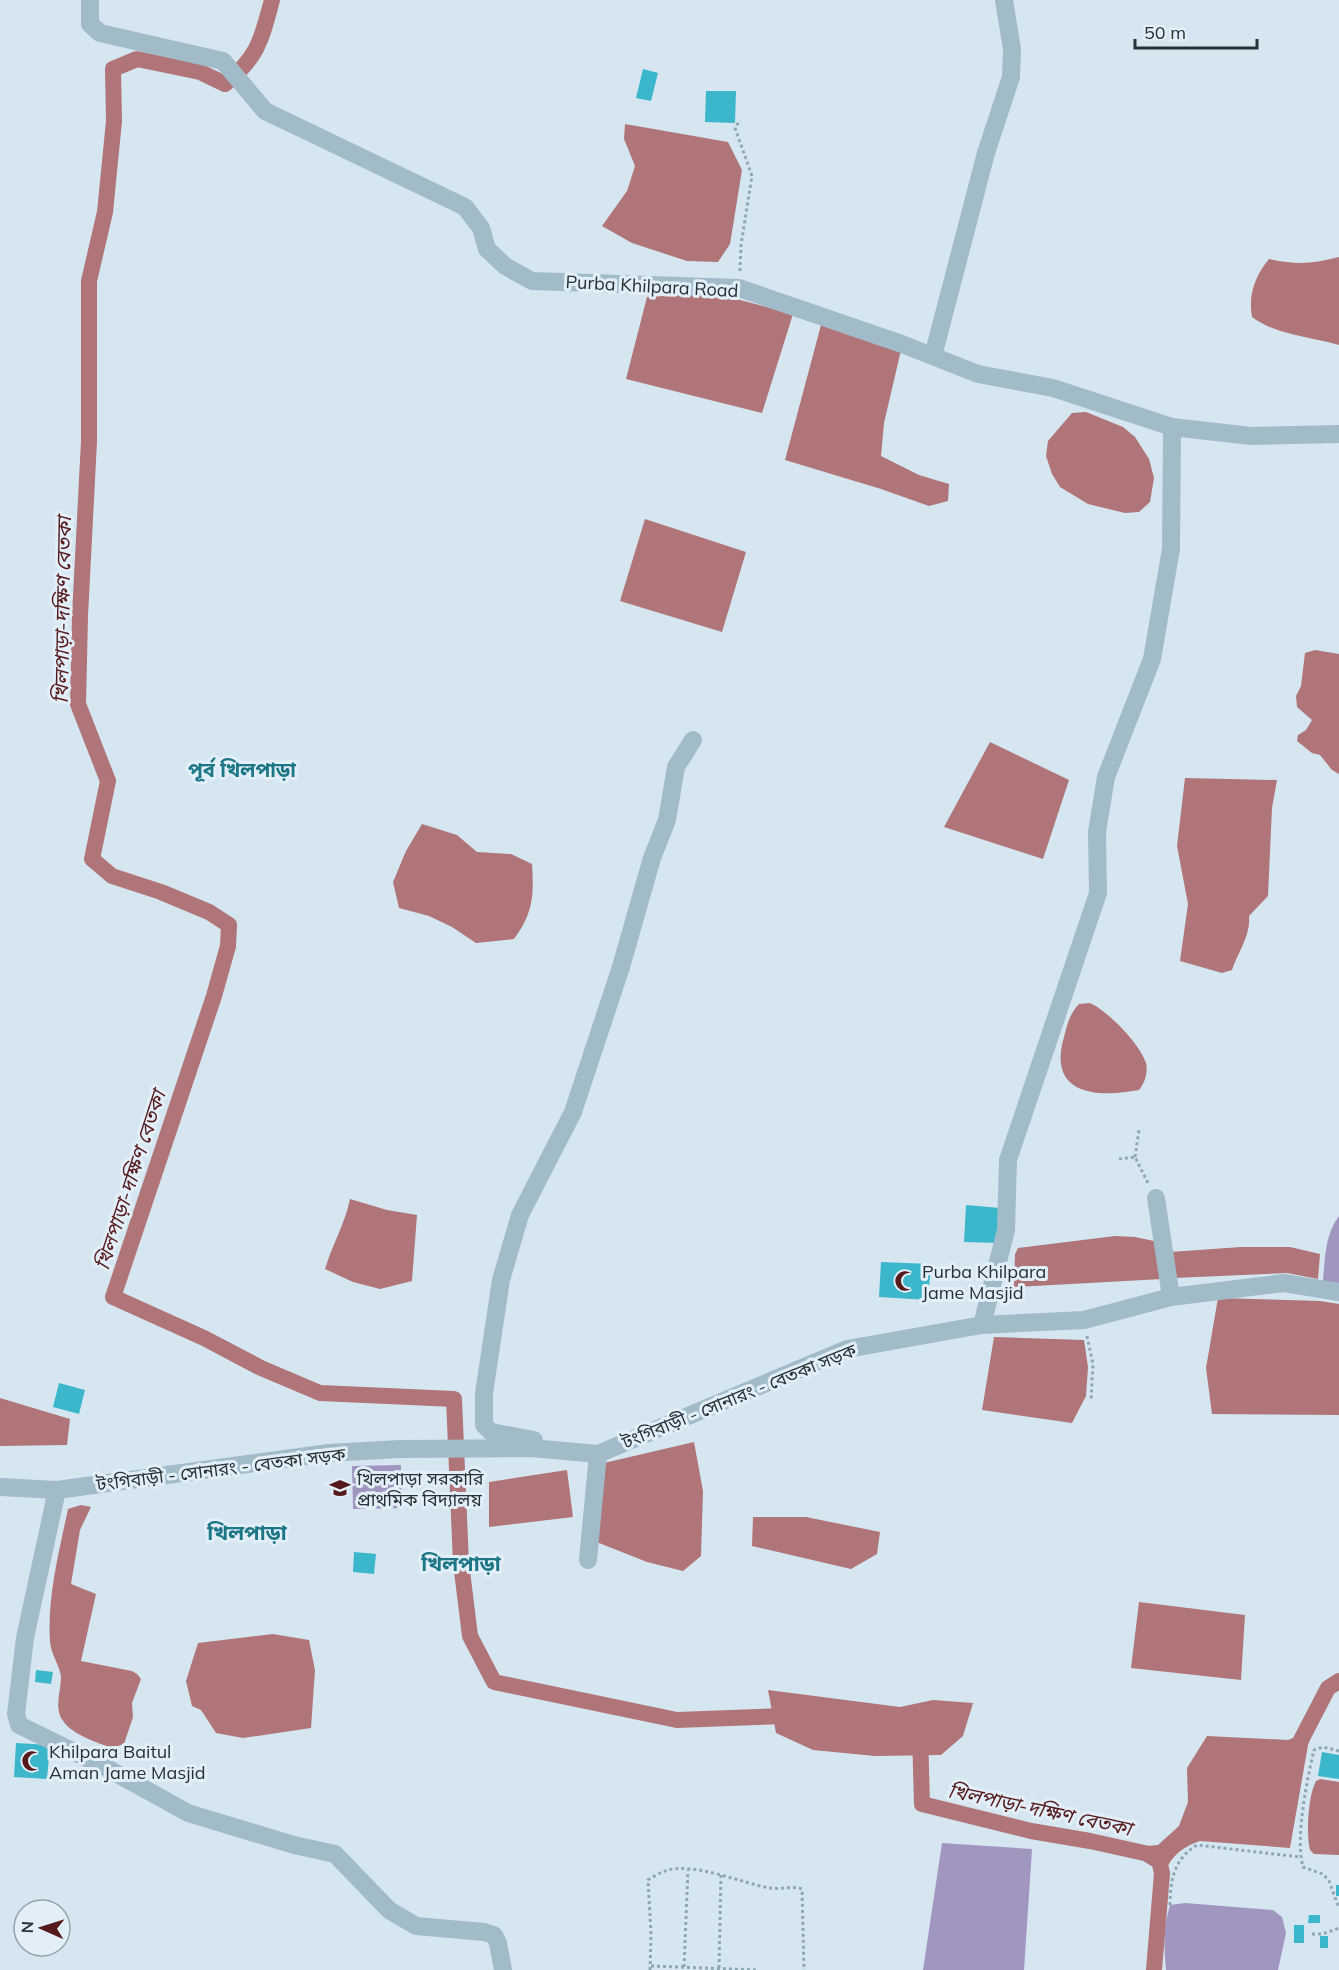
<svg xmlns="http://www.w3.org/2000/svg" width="1339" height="1970" viewBox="0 0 1339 1970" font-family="Mulish,'Noto Sans Bengali',sans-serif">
	<rect width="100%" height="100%" fill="#d6e6f1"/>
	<path fill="#a096c0" d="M1339,1216V1283L1323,1281C1325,1257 1325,1235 1339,1216Z
		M401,1465L402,1508L353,1509L352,1466Z
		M942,1843L1032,1849L1024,1970H923Z
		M1185,1903L1273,1910L1282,1917L1286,1933L1278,1970H1166C1164,1948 1163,1927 1170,1905Z"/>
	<path fill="#af7578" d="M625,124L728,142L742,170L730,244L718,262L687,261L632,243L602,226L627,191L635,166L624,139Z
		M1339,257V345C1311,337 1276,335 1252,317C1248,295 1255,276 1269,259C1297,265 1312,264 1339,257Z
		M714,293L793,314L762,413L626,379L647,297Z
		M821,325L902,346L884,423L881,456L919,475L949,484L948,501L929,506L881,489L785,460Z
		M1086,412L1123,427L1135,437L1149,459L1154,478L1150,502L1139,512L1125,513L1088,504L1060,487L1052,474L1046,456L1048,441L1072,413Z
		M645,519L746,552L722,632L620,601Z
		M1315,650L1339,654V774L1332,770L1320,755L1312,753L1297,741L1298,735L1306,730L1312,720L1297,707L1296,696L1301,686L1305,653Z
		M990,742L1069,780L1043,859L944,827Z
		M1185,778L1277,780L1272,808L1268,896L1249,916C1251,935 1238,952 1232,970L1222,973L1180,961L1188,904L1177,846Z
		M422,824L457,835L477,852L511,854L532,864C534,896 533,913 514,939L476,943L452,927L429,916L399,908L393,882L406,851Z
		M1090,1003C1108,1011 1140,1044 1146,1063C1148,1073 1145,1082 1139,1090C1097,1098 1047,1095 1064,1037C1067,1025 1070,1013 1079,1004Z
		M350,1199L387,1210L417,1215L412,1281L380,1289L353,1282L325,1269C332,1245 345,1224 350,1199Z
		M1115,1236L1135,1237L1154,1241L1162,1279L1014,1287L1015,1254L1018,1248Z
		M1241,1247H1290L1320,1254L1318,1279L1287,1273L1173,1278L1170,1252Z
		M1218,1298L1320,1301L1339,1304V1415L1212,1414L1206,1368Z
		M994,1337L1084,1340L1088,1367L1086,1396L1072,1423L982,1410Z
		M0,1398L70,1419L67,1445L0,1446Z
		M694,1442L703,1491L701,1556L683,1571L647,1562L594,1541L604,1463Z
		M567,1470L573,1517L489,1527V1482Z
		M81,1505L91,1507L80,1530L71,1584L96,1594L81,1661L132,1671L137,1674L141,1679L132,1703L133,1717L124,1744L112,1748C98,1743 73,1735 64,1722C53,1709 61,1692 61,1677C61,1669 51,1654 50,1642C47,1597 59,1552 68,1509Z
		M753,1517H806L880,1532L877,1554L851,1569L752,1546Z
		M1139,1602L1245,1615L1241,1680L1131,1668Z
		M273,1634L309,1640L315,1670L311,1728L243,1738L216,1733L201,1710L192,1706L186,1681L198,1643Z
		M768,1690L900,1707L933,1700L973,1703L963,1736L941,1755L875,1756L813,1750L776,1733Z
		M1308,1722L1314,1726L1308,1745L1290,1848L1200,1841C1184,1846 1169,1857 1165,1874L1159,1875L1153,1867L1132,1854L1136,1847L1158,1845L1179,1826L1188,1802L1187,1768L1207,1736L1288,1740L1296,1737Z
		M1320,1779L1339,1782V1855L1314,1854L1310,1850C1306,1834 1308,1796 1316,1781Z"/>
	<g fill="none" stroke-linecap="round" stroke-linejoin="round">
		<path stroke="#af7578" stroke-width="16" d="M272,0C261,41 258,57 225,84L200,72L137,59L113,69L114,121L105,212L89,281V441L80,616L78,704L108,781L92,859L112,876L161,892L209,912L229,925L228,946L214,996L113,1297L204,1338L261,1368L320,1393L454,1399L461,1563L470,1636L494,1682L677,1720L784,1716L795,1718
			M918,1734H920L922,1804L1031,1831L1090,1841L1158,1856L1162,1873L1154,1970
			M1300,1742L1328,1688L1339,1681"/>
	</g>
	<path fill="#3cb6ca" d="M643,69L658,73L651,101L636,98Z
		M706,91H736L735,123L705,122Z
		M966,1205L1000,1208L999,1243L964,1242Z
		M881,1262L931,1264L928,1300L879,1297Z
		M59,1383L85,1390L79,1414L53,1407Z
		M354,1552L376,1554L374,1574L353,1572Z
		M36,1670L53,1672L51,1684L35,1682Z
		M16,1743L50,1745L47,1779L14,1777Z
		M1322,1752L1339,1755V1779L1318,1776Z
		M1336,1885H1339V1896H1336Z
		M1309,1915H1320V1923H1308Z
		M1294,1925H1304V1943H1294Z
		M1320,1936H1328V1948H1320Z"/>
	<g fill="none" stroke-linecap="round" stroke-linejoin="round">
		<path stroke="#8da8b5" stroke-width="3" stroke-dasharray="3 3" stroke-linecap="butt" d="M740,271L741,245L752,176L735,128L740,120
			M1135,1157L1139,1130
			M1119,1159L1135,1157L1148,1183
			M1087,1336L1093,1364L1091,1401
			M1339,1751L1323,1747L1314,1750C1307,1780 1295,1838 1303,1867L1323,1874L1329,1881L1339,1908
			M1170,1905C1170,1880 1174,1859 1197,1845L1300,1857
			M1312,1934H1322L1339,1928
			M651,1966L758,1970
			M684,1967L688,1870
			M719,1968L721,1875
			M650,1970L651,1934L648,1880C653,1877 659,1873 665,1871C692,1861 741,1883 770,1888C781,1890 791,1885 802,1889L804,1970"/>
		<path stroke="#a2bbc9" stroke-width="18" d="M90,0V24L100,33L223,61L265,111L465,207L481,228L487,249L505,266L532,281L739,288L902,344L978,374L1053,388L1172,427L1251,436L1339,434
			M933,356L986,153L1011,77L1012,49L1004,0
			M1156,1198L1171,1297
			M982,1325L1006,1230L1008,1160L1098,893L1097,832L1106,777L1152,659L1171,549L1172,427
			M534,1440L491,1432L484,1425V1393L501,1280L520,1215L573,1112L621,967L652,858L667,820L676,767L693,740
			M0,1487L57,1490L329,1453L400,1449L531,1448L598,1454L847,1349L982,1325L1084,1320L1171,1297L1284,1283L1339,1292
			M57,1490L25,1638L16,1714L19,1725L105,1767L188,1813L294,1845L335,1854L389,1910L416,1926L484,1932L494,1935L498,1943L503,1970
			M588,1560L598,1454"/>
	</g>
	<defs>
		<g id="mosque-bare" transform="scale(1.62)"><path d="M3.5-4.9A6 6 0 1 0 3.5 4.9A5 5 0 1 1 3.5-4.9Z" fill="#561a1c" stroke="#e2eff9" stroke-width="2.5" paint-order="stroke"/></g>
		<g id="school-bare" transform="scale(1.62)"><path d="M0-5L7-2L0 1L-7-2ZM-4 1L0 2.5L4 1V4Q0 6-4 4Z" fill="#561a1c" stroke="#e2eff9" stroke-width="2.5" paint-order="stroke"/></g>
	</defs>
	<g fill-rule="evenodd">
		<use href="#mosque-bare" x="905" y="1281"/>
		<use href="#school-bare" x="340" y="1488"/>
		<use href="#mosque-bare" x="32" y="1761"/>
	</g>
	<g text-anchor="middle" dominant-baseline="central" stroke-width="6" stroke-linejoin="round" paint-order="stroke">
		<g font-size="18" fill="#253134" stroke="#e2eff9">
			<text transform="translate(652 286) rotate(3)">Purba Khilpara Road</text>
			<text transform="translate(739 1396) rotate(-22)">টংগিবাড়ী - সোনারং - বেতকা সড়ক</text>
			<text transform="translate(221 1469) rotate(-7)">টংগিবাড়ী - সোনারং - বেতকা সড়ক</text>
		</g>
		<g font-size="18" fill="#253134" stroke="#e2eff9" text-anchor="start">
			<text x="922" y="1271">Purba Khilpara<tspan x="922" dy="21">Jame Masjid</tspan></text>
			<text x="357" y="1478">খিলপাড়া সরকারি<tspan x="357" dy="21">প্রাথমিক বিদ্যালয়</tspan></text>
			<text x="49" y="1751">Khilpara Baitul<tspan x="49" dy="21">Aman Jame Masjid</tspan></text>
		</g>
		<g font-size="20" font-style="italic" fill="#561a1c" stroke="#e2eff9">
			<text transform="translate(62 610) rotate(-89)">খিলপাড়া-দক্ষিণ বেতকা</text>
			<text transform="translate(130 1180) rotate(-72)">খিলপাড়া-দক্ষিণ বেতকা</text>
			<text transform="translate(1040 1809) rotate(12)">খিলপাড়া-দক্ষিণ বেতকা</text>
		</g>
		<g font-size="20" font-weight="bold" fill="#1c7685" stroke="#e2eff9">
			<text x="242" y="769">পূর্ব খিলপাড়া</text>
		</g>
		<g font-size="21" font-weight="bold" fill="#1c7685" stroke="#e2eff9">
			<text x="247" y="1532">খিলপাড়া</text>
			<text x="461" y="1563">খিলপাড়া</text>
		</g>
	</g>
	<g transform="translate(42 1928) rotate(273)"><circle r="28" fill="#e2eff9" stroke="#96a3aa" stroke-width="1.5"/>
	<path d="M0-4.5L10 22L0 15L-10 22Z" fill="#561a1c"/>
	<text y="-9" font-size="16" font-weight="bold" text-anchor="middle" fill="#253134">N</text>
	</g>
	<path d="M1135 39v9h122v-9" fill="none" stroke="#253134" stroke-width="3"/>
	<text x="1144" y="39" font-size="18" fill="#253134" stroke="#e2eff9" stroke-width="4.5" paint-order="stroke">50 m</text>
</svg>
